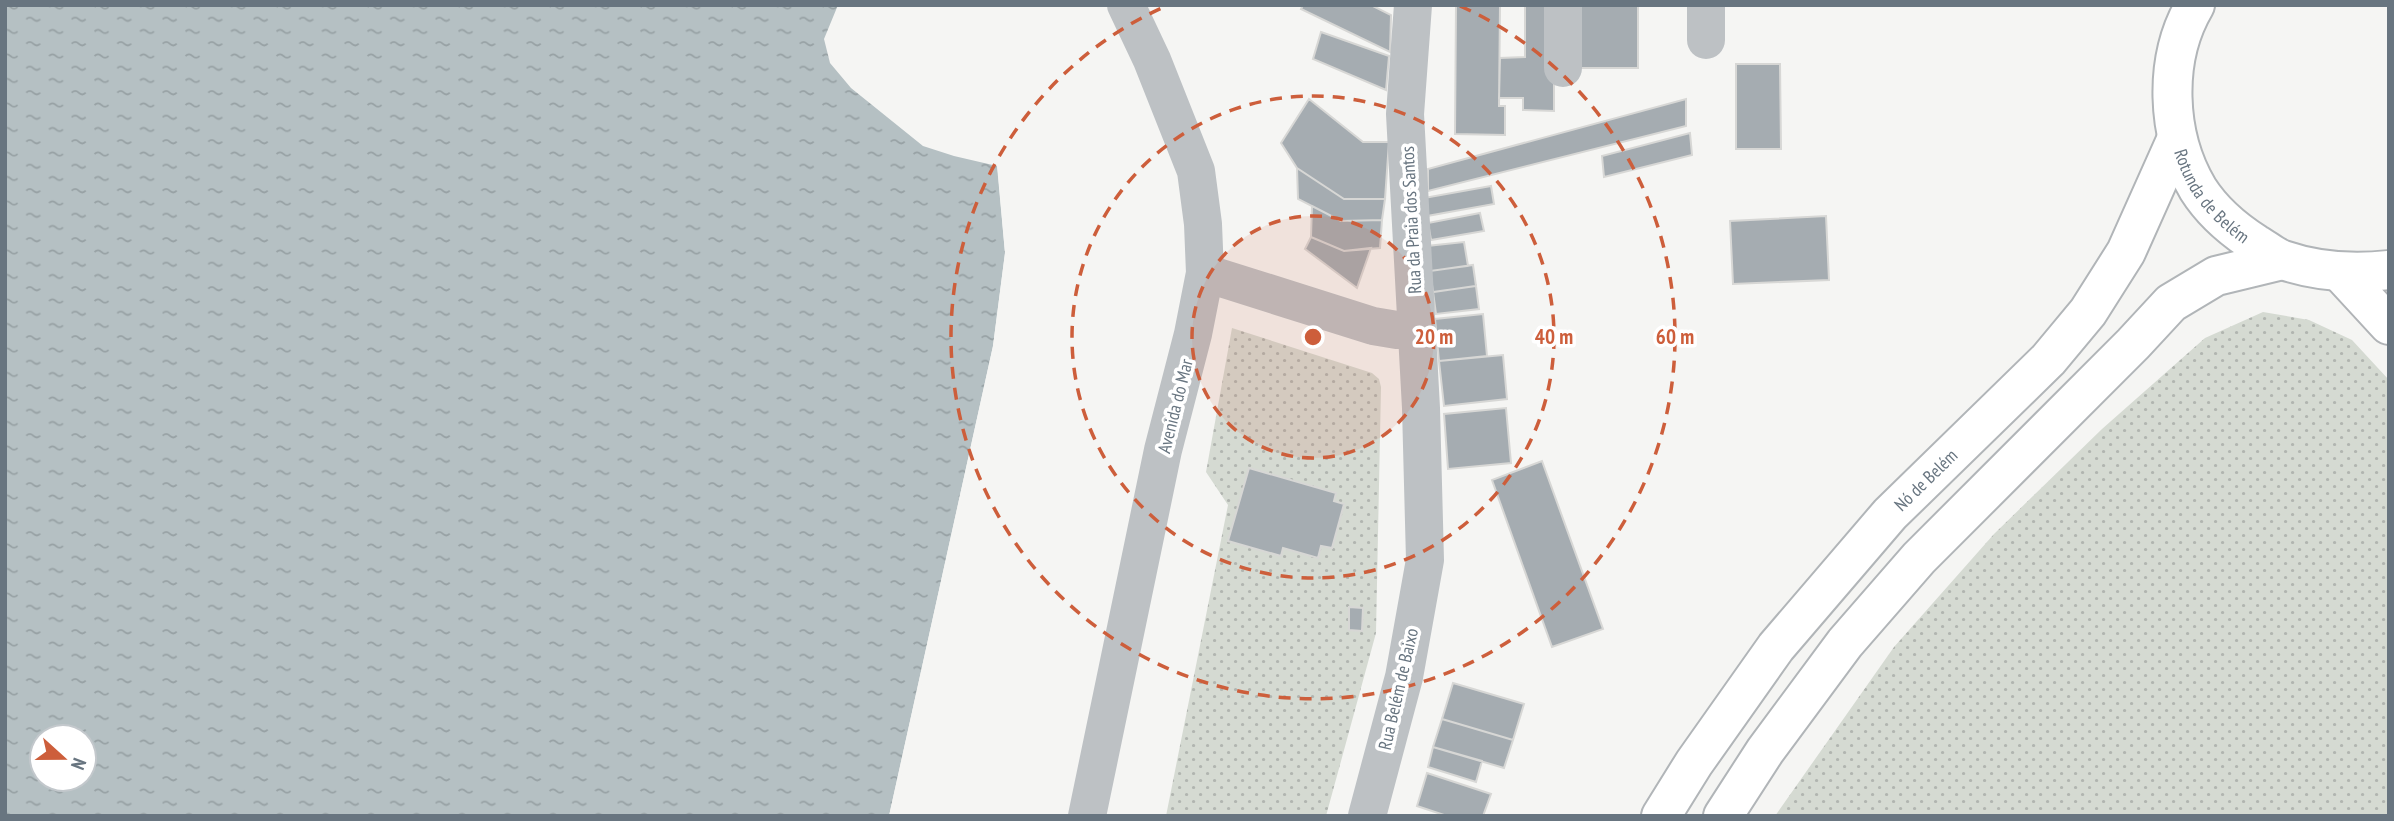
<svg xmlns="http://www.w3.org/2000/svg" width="2394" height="821" viewBox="0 0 2394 821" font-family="'PT Sans Narrow',sans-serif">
	<defs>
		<pattern id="green-dots" width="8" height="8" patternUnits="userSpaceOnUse" patternTransform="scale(1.75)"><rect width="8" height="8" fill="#d5dad2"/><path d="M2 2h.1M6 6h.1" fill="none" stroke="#b1b5b0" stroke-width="1.8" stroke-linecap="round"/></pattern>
		<pattern id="water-ripples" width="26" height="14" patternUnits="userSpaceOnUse" patternTransform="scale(1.75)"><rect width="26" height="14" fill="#b5c0c3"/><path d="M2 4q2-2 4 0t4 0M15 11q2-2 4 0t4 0" fill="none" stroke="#97a1a4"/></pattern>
	</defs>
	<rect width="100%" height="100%" fill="#f5f5f3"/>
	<path fill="url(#green-dots)" d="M2263,312L2309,320L2352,340L2389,380V816H1775L1894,647L1994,534L2102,429L2205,338Z
		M1232,328L1372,373L1379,379L1381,387L1376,633L1326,816H1166L1228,505L1206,472Z"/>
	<path fill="url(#water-ripples)" fill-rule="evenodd" d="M5,5H838L824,39L830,63L851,88L923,146L954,156L997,166L1005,253L993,346L889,816H5ZM42,737H84V779H42Z"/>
	<path fill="#f5f5f3" d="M997,162L1001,166L1008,253L997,346L892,816H889L993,346L1005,253Z"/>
	<path fill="#a5acb1" stroke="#d7d7d5" stroke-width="2" d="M1303,5H1371L1391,15L1390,52L1301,9Z
		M1456,5H1500L1499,106H1505V135L1455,134Z
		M1525,5H1554V111L1523,110V98H1499L1500,58L1525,57Z
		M1579,5H1638V68H1578Z
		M1321,32L1389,56L1386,90L1313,59Z
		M1736,64H1780L1781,149H1736Z
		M1309,99L1363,142H1389L1385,199H1344L1297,168L1281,143Z
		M1686,99V126L1428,191V169Z
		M1690,133L1692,155L1604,177L1602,156Z
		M1297,168L1344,199H1385L1382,220L1341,221L1298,199Z
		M1491,186L1494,204L1427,216L1424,198Z
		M1312,206L1341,221L1382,220L1380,248L1344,251L1311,237Z
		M1480,213L1484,231L1431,240L1428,223Z
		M1826,216L1829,280L1733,284L1730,221Z
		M1311,237L1344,251L1371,248L1357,288L1305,249Z
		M1464,242L1468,266L1430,271L1427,246Z
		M1473,265L1476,286L1433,292L1430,271Z
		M1476,286L1479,309L1436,314L1433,292Z
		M1483,314L1487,356L1439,361L1435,319Z
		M1503,355L1507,399L1444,406L1439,361Z
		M1506,408L1511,463L1448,469L1444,414Z
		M1542,461L1603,629L1552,647L1492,480Z
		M1249,468L1336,493L1334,501L1344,504L1332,548L1321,546L1318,558L1283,548L1281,556L1228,541Z
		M1349,607L1363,608L1362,631L1349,630Z
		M1453,683L1524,704L1513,740L1442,719Z
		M1442,719L1513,740L1504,768L1433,747Z
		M1433,747L1482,761L1476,782L1428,767Z
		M1427,773L1491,794L1483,816H1447L1417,806Z"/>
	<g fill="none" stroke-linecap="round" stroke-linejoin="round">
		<g stroke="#b1b5b8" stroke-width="42">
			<g id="major">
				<path id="s1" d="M2195,5C2163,59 2166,135 2198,189C2212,211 2234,230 2256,244C2265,249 2274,257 2283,260C2318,272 2353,274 2389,270"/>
				<path id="s2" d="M1661,816L1694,763L1776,647L1890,514L2048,360L2088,312L2126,252L2177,138"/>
				<path d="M1723,816L1765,751L1845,643L1919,558L2133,344L2171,303L2216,276L2282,260"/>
			</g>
		</g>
		<g stroke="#b1b4b7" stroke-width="42">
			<path id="highway" d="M2342,274L2389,325"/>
		</g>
		<path stroke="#bdc1c4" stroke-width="38" d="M1563,5V68
			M1706,40V5
			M1205,273L1373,326L1397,330L1417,329
			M1087,816L1163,450L1193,334L1205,273L1203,224L1196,171L1152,60L1126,5
			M1367,816L1404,677L1425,560L1421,408L1405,114L1413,5"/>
		<use href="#major" stroke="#fff" stroke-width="38"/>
		<use href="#highway" stroke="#fff" stroke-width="38"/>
	</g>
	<circle cx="1313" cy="337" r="121" fill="#cd5e3b" fill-opacity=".12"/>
	<g fill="none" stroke="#cd5e3b" stroke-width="3.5" stroke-dasharray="12 9">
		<circle cx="1313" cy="337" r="121"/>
		<circle cx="1313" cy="337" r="241"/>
		<path d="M1460 6A362 362 0 1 1 1166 6"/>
	</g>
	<g text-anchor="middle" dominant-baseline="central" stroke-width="7" stroke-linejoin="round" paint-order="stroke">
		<g font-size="18" fill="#687580" stroke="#fff">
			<text stroke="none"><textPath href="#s1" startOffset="206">Rotunda de Belém</textPath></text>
			<text transform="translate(1411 220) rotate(-93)">Rua da Praia dos Santos</text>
			<text transform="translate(1175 406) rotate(-76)">Avenida do Mar</text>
			<text stroke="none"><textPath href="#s2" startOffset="429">Nó de Belém</textPath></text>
			<text transform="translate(1398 689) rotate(-77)">Rua Belém de Baixo</text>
		</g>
	</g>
	<circle cx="1313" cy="337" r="10" fill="#cd5e3b" stroke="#fff" stroke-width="3.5"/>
	<g font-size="21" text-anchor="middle" font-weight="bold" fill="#cd5e3b" stroke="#fff" stroke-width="7" stroke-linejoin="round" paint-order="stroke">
		<text x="1434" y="344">20 m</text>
		<text x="1554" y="344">40 m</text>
		<text x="1675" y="344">60 m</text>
	</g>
	<rect width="2394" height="821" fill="none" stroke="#687580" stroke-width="14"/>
	<g transform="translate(63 758) rotate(111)"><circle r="33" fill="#ffffff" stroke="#c3c8cc" stroke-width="2"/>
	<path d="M0-5L12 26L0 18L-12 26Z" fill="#cd5e3b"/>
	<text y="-10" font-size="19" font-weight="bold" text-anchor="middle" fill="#687580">N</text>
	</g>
</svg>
